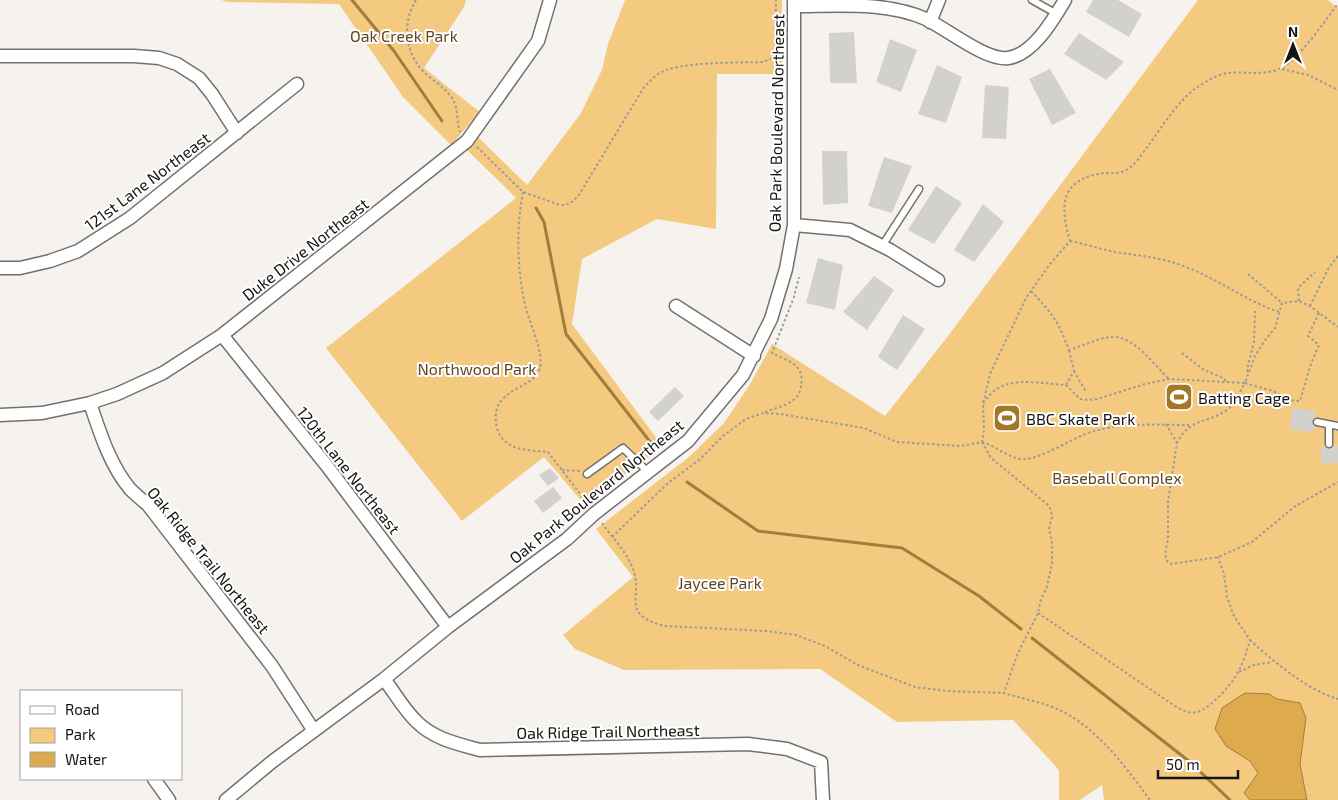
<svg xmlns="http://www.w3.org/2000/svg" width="1338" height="800" viewBox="0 0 1338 800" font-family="'Exo 2',sans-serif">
	<rect width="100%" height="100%" fill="#f6f3ef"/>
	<path fill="#f4ca81" d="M221,0H466L464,7L424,68L480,112L451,145L403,97L339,4L228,2Z
		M625,0H782V74H717L716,229L657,219L582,259L572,324L663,447L584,504L544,457L462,521L326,348L516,198L466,149L478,137L527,185L581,113L602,70L608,44Z
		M1198,0H1328L1338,8V800H1104L1102,785L1080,800H1059V770L1013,720L897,722L820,669L624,670L575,649L563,635L633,577L596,529L689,457L724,423L749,386L772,344L885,416L945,340Z"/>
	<path fill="#ddab4d" stroke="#a17e3b" d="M1245,693L1269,694L1277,699L1300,703L1306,718L1300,764L1307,800H1250L1244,793L1258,773L1250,761L1226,746L1215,729L1222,708Z"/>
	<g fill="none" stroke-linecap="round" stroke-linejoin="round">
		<path stroke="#a17e3b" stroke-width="3" d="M352,0L394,51L442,121
			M536,208L544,222L566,334L651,443
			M687,482L758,531L902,548L979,596L1021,629
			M1032,638L1190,762L1230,800"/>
	</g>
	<path fill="#d3d1cd" d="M1093,0H1118L1142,14L1129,37L1086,12Z
		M854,32L857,83H830L829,33Z
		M1079,33L1124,62L1106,80L1064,54Z
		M890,39L917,50L901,92L876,82Z
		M937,65L962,77L946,123L918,114Z
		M1050,69L1076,113L1052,125L1029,79Z
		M985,85L1009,87L1006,139L982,138Z
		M822,151H847L848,203L823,205Z
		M884,157L912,166L892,213L868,206Z
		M936,186L962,203L934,244L908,230Z
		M983,204L1004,222L974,262L954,250Z
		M818,258L843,265L835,310L806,303Z
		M874,276L894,290L867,330L843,312Z
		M903,315L925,329L897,370L878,357Z
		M675,387L684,396L658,421L649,412Z
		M1293,408L1316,411L1315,417L1312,422L1314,426L1313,432L1290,429Z
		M1321,446L1329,449L1334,446H1338V463H1321Z
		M550,468L559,478L548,486L539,475Z
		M553,487L562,498L543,513L534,501Z"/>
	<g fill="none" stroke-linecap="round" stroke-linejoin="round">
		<g stroke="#73716d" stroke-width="9">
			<path id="service" d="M1032,0L1057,14
				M882,246L919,189
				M1317,422L1338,426
				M1329,425V444
				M587,474L623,448L648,472"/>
		</g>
		<g stroke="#73716d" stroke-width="15">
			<path id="minor" d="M794,6C837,6 885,1 926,19C947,29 986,61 1008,58C1033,55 1053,20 1065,0
				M930,22L939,0
				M0,56H134L159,58L177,64L199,78L212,94L237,133
				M794,225L850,230L890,250L938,280
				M0,268H20L50,261L78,251L130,218L297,84
				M676,306L754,356
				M222,335L327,466L448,627
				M90,403C100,433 110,465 130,489C136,495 142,500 148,505L272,666L314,731
				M0,415L42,413L90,403L117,394L163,373L222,335L467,141L538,41L550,0
				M384,679C395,693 404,710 417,722C434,739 458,744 480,750L748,744L787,749L821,762L823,800
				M154,779L169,800
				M226,800L273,761L384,679L448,627L567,539L594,514L688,441L743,375L771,319L786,269L794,225V0"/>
		</g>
		<path stroke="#9c9a97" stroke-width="2" stroke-dasharray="2.5 2.5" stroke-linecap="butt" d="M416,0C403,21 404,49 421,69C430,79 444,86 452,98C459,109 456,120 460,132
			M1282,69L1308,75L1338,90
			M477,147L523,192L560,205C569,206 573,201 579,195L644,87C649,83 653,77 658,74C677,61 738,63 763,62L772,58L775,51L776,0
			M523,192C516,229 517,268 525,305C529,322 544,352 540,368C534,391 487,387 497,428C503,451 528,450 548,452L588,504
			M1070,241C1085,244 1100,249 1115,252C1140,256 1161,257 1186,267C1218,279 1246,301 1279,312
			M1248,274L1282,303
			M1031,291C1052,313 1058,321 1069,350C1083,346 1096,339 1110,337C1133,334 1154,365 1169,379
			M1299,301L1298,288L1315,272
			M1310,306L1328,269L1338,256
			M1319,313L1308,336L1319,345L1311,364L1300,401L1289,400L1273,391L1245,383C1240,391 1235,404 1228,409C1207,425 1191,416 1177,443L1168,502V539L1165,554L1167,561L1171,564L1218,557L1252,542L1294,507L1338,482
			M1182,353L1204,370L1223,378L1227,382
			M1074,371L1086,392
			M1248,372L1247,370L1254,342L1255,311
			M1066,385L1074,371L1069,350
			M983,403C987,398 991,393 997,389C1013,377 1047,384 1066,385L1080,399L1088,400L1097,399L1145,384L1169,379L1245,383L1255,356L1266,339L1275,328L1282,303L1299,301L1310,306L1338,327
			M765,412C780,406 799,404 801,386C802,381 802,374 799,370C794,361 781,358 772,353L794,297L799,277
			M1166,424L1177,443
			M982,442L991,458L1047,504L1051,510L1052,517L1049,529L1052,543V563L1047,587L1041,599L1038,613L1017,655L1004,693C1020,698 1037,701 1052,707C1093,722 1125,766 1150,800
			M982,442C996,446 1009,459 1024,459C1042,459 1072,438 1091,432C1124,422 1155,425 1189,425
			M562,470L580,471
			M602,523C611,536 624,549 631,564C647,596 616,612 664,626L767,631L796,635L825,646L858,665L915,687L947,691L1004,693
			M612,537L668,483L700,459L723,436L746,419L763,413L780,414L864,428L897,442L961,446L982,442L984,431L983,404L990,374L1026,298L1050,264L1070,241C1061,209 1058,182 1098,174C1108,172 1120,175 1128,169C1136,164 1142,154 1148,146C1161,128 1178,101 1196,88C1205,82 1216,75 1227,73C1245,71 1262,76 1279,69C1297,62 1325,21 1337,5
			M1038,613L1172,704C1179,709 1188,714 1197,712C1210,709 1232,684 1238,672C1244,662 1247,650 1250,640L1234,616L1227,597L1224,574L1218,557
			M1250,640C1273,661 1307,690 1338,699
			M1239,672L1254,665L1272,662"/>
		<use href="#service" stroke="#fff" stroke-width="6"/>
		<use href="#minor" stroke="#fff" stroke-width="12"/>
	</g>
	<defs>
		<g id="stadium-square" transform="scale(1.4375)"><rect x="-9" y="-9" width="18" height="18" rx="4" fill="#a17827" stroke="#fff"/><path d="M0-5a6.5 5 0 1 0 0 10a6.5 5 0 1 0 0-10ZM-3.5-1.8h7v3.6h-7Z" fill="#fff"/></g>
	</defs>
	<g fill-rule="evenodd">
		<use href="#stadium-square" x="1179" y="397"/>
		<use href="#stadium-square" x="1007" y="418"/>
	</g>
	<g text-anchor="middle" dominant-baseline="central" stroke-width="4" stroke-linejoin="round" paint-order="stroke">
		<g font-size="16" fill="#5d4821" stroke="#fff">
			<text x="404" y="35">Oak Creek Park</text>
			<text x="477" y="368">Northwood Park</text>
			<text x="1117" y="477">Baseball Complex</text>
			<text x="720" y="582">Jaycee Park</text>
		</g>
		<g font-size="16" fill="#151412" stroke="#fff">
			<text transform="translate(776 123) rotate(-89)">Oak Park Boulevard Northeast</text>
			<text transform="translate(147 181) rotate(-37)">121st Lane Northeast</text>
			<text transform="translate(305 249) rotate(-38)">Duke Drive Northeast</text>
			<text transform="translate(349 470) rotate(52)">120th Lane Northeast</text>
			<text transform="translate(596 491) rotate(-39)">Oak Park Boulevard Northeast</text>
			<text transform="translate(209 560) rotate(51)">Oak Ridge Trail Northeast</text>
			<text transform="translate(608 731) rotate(-1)">Oak Ridge Trail Northeast</text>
		</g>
		<g font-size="16" fill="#151412" stroke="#fff" text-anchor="start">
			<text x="1198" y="397">Batting Cage</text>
			<text x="1026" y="418">BBC Skate Park</text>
		</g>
	</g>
	<rect x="20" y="690" width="162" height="90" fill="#ffffff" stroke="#a1a1a0"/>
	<rect x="30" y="706" width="25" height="8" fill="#ffffff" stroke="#a1a1a0"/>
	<text x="65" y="715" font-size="15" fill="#151412">Road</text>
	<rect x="30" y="728" width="25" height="15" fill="#f4ca81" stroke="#a1a1a0"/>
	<text x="65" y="740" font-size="15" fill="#151412">Park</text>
	<rect x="30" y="752" width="25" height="15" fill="#ddab4d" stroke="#a1a1a0"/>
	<text x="65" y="765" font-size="15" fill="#151412">Water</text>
	<g transform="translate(1293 45)" stroke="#ffffff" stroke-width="4" paint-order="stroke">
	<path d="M0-4L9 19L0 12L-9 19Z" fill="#151412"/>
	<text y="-8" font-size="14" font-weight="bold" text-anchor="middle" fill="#151412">N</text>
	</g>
	<path d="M1158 770v8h80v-8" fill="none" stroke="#151412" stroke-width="2.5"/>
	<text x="1166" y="770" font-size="15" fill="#151412" stroke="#ffffff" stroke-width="4" paint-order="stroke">50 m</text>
</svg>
